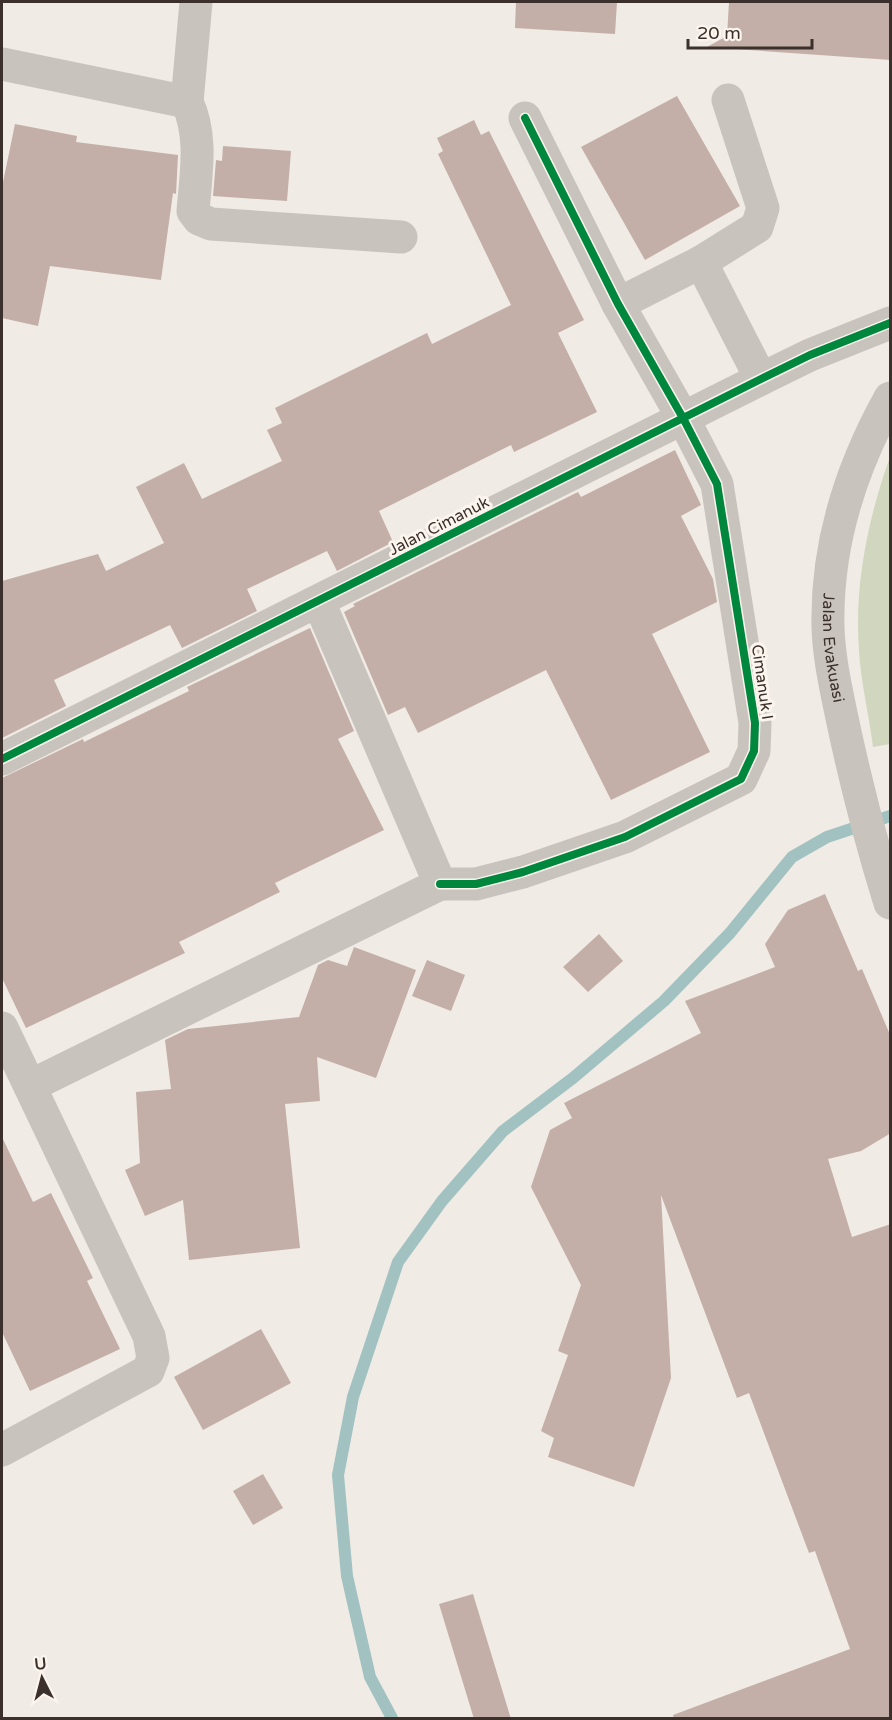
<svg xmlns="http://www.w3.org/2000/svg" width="892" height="1720" viewBox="0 0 892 1720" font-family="'Varela Round',sans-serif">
	<rect width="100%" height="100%" fill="#f0ebe5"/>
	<path fill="#d1d6bf" d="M890,457V744L873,747C869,715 861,683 859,651C854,586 868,518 890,457Z"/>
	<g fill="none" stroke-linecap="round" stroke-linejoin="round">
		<path stroke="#a1c2c1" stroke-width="12" d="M392,1718L370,1677L347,1576L338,1475L353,1397L398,1262L442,1201L503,1131L573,1078L664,1001L730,933L792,857L827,837L890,816"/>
	</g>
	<path fill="#c3afa7" d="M516,2H617L615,34L515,28Z
		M729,2H891V60L707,47L727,36Z
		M677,96L740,206L645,260L581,147Z
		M474,120L481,135L489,131L584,320L558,333L597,412L514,452L511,445L379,511L393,542L337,571L327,551L247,589L257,611L182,648L170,625L54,680L66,706L2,738V581L98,554L106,571L164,543L136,487L184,463L202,499L282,461L267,430L282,423L275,408L427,333L432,344L511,305L438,154L443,151L437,138Z
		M15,124L77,136L76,142L178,155L176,194L173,193L161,280L50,266L38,326L2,318V187Z
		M223,146L291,151L287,201L213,196L216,160L222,161Z
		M675,450L701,505L681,516L713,579L717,602L652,634L710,752L611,800L546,670L418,733L405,707L388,715L344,612L355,606L353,604L578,492L581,497Z
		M310,628L354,731L338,739L384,830L275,883L280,892L179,942L185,953L26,1028L2,978V778L83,739L84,742L189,691L187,687Z
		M825,894L858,971L862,969L891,1037V1133L861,1151L828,1159L852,1237L891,1224V1719H674L673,1715L850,1649L815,1551L809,1553L749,1393L737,1398L661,1195L671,1378L634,1487L548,1457L554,1438L541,1431L568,1355L558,1351L581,1285L531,1187L550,1130L572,1118L564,1103L701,1033L685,1001L775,967L765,944L788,910Z
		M599,934L623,961L588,992L563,967Z
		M354,947L416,970L376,1078L317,1057L320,1101L285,1104L300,1248L189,1260L183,1200L145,1216L125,1170L140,1163L136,1092L171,1089L165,1040L188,1029L299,1017L318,965L328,960L347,966Z
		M427,960L465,975L451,1011L412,996Z
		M2,1137L33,1202L51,1193L93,1278L87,1281L120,1349L30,1391L2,1332Z
		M261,1329L291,1383L203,1430L174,1377Z
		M263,1474L283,1508L253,1525L233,1491Z
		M473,1594L511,1719H474L439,1604Z"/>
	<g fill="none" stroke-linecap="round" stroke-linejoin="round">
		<g stroke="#c9c3be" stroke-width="33">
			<path d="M2,64L187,102C203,136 196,174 193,211L199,219L211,224L401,237"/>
			<path d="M187,102L196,2"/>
			<path d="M701,262L761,379"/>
			<path d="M618,304L701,262L757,227L763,208L728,100"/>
			<path id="s1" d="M890,398C851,468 826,547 828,628C829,658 836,689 842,718C855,780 871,842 890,903"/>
			<path d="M2,759L761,379L810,355L890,323"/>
			<path d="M440,884H476L523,872L625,837L741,779L754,751L755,723L717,484L683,418L618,304L525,118"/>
			<path d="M2,1028L149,1336L153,1358L148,1371L2,1450"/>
			<path d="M30,1086L440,884L319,602"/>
		</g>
		<g stroke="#fbf5ee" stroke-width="11">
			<path id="cycleway" d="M2,759L761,379L810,355L890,323
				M440,884H476L523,872L625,837L741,779L754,751L755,723L717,484L683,418L618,304L525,118"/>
		</g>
		<use href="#cycleway" stroke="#00873e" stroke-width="8"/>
	</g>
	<g text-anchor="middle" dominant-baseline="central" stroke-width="6" stroke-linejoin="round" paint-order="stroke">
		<g font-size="16" fill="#3b302b" stroke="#fbf5ee">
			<text transform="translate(439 526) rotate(-27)">Jalan Cimanuk</text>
			<text stroke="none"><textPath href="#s1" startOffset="261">Jalan Evakuasi</textPath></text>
			<text transform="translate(762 682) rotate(82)">Cimanuk I</text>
		</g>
	</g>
	<rect width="892" height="1720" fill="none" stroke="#3b302b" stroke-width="6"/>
	<g transform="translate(42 1678) rotate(354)" stroke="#fbf5ee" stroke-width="4.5" paint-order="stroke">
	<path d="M0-4.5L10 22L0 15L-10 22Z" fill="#3b302b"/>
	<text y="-9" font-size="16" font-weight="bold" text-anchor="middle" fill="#3b302b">U</text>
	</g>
	<path d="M688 39v9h124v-9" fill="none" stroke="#3b302b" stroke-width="3"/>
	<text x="697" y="39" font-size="18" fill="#3b302b" stroke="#fbf5ee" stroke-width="4.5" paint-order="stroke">20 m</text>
</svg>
